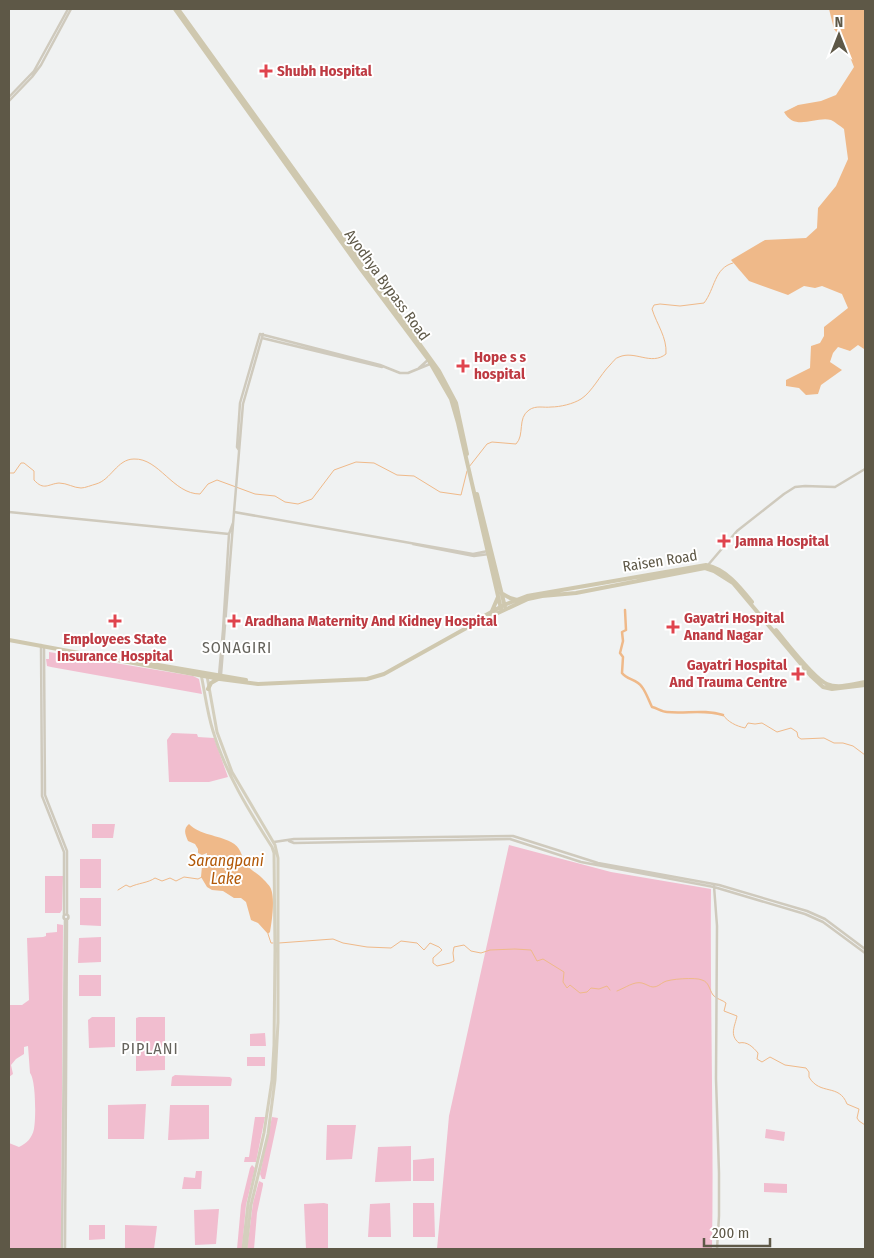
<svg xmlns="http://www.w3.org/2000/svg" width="874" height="1258" viewBox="0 0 874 1258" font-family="'Fira Sans Condensed',sans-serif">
	<rect width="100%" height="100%" fill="#f0f2f2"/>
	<path fill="#f1bdcf" d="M49,652L193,676L199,679L202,694L51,667L47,666L46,659H49Z
		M172,733L197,734L198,737L214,738L228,777L209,782H169L167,740Z
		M92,824H115L113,838H92Z
		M509,845L611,872L711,889C710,1009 714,1129 712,1249H437L449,1116Z
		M80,859H101V888H80Z
		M45,876H63L62,910L60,913H45Z
		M80,898H101V926L80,925Z
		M57,924L63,925L61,1249H9V1143L19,1147C27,1143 32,1138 34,1129C36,1119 36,1080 30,1073L28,1046L24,1047V1054L16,1059L11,1065L13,1074L9,1077V1005H22L29,1000L27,938L43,937L46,936V933L57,932Z
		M101,937V962L78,963L79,938Z
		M79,975H101V996H79Z
		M92,1017H115V1047L89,1048L88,1020Z
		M139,1017H165V1070L136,1071V1018Z
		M265,1033L266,1046H250V1034Z
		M247,1057H265V1066H247Z
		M175,1075L230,1077L232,1079L231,1086H171L172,1077Z
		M146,1104L144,1139H108V1105Z
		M170,1105H209V1139L168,1140Z
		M255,1117H265L256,1162H244L245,1157H249Z
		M272,1117L278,1118L265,1179H262L260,1174Z
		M327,1125H356L352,1159L326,1160Z
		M766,1129L785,1132L784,1141L765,1138Z
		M411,1146V1181L375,1182L378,1147Z
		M434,1158V1181H413V1160Z
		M252,1165L255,1168L246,1205L242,1249H237L241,1205L250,1168Z
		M196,1171H202L201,1189H182L184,1177L195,1178Z
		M259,1181L263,1183V1185L257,1213L254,1249H247L253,1203Z
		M764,1183L787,1184V1193L764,1192Z
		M324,1203L328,1204V1249H306L304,1204Z
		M390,1203L391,1237H368L370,1204Z
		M413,1203H434L435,1237H413Z
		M219,1209L216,1244L195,1245L194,1210Z
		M89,1225H105V1239L89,1240Z
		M125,1225L157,1226L154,1249H125Z"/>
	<path fill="#efb989" d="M829,9H865V348L864,349L858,345L850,351L838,347L833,353L830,362L842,370L821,385L818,394L806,395L799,388L786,386V380L810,368L811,346L820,343L824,336V327L848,308L842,294L822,286L815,288L804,286L788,295L749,281L731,260L765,240L806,238L817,228L818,208L836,186L848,159L844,129C840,126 835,122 831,120C815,116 795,132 784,112L798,105L821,101L836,95L854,67L844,42L834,29Z
		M189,824C200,835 218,835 231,842C241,847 241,855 246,864C250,870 259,874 264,880C266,882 270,886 271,889C275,899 272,921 270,932L268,934L258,923L251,920L246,902L241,898H234L223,891L212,890L207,887L201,877L202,866L206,862L207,853L202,855L198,853V849L195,844L188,841C185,834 183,829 189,824Z"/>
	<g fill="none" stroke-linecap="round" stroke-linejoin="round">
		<path stroke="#efb989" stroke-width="1" d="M469,467L487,444L492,442L516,444C525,435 517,418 529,410C536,405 544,408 551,407C560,407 573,404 581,399C592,392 600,375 610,365C613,362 615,358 619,357C635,350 651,366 666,354C667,337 657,325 652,309L654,305L660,304L680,306L704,303C715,289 714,268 733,263
			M9,473H14L21,463H24L34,471V480C44,491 48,484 59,483C67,483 74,488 81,488C85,488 92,485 96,484C111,480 117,459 134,459C159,458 173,494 200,494L208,484L217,480L255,494L275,496L285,502L298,504L312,499L334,470L356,462L374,463L397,475L414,476L440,492L461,495L467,471
			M723,715C728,722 736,726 745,728L748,723L755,724L762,723L777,732L791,728L797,732L798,737L801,739L824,738L834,743H843L853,746L865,755
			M118,890L126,885L130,887C138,883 148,883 155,878L162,881L170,878L176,881L184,877L198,879L202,877
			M268,934L271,943H273
			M279,943L333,939L343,943L367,947L391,948L401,941L417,943L424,950L430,943L439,947L442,950L433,958V963L437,966L450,963L454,961L453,953L454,947L464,945L471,951L481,953L490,950L515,949L531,950L537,961L543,959L564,972L563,982L567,988L570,985L580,993L587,992L591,988L599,989L607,986L610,990
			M617,991C625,988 634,981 642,983C646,984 650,987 653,987C658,987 660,984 664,982C669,979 696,977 702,980C709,982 709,989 713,995C716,999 723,1000 726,1003L724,1011L737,1016C735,1026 729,1035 739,1043C747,1041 753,1047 758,1053L757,1059L762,1062L770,1057L785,1065L806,1068L809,1072V1077C820,1096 839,1083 847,1104L859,1109L857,1118L859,1121L865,1125"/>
		<path stroke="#efb989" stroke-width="2.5" d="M625,610L626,630L622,632L623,641L620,653L623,657L622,673C627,680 637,679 642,687C646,692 649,701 652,707C657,708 662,712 667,712C686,714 704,709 723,715"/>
		<path stroke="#cfcabd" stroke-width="2.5" d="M9,97L34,71L68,9
			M9,101L32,77L41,65L71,9
			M262,338L382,367
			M419,368L429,359
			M239,450L237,447L240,403L260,334L380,365L400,373H408L430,364
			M9,512L229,534
			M234,512L243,404L263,334
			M413,544L474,556L489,554
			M708,565L737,531L784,494L795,487L805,486L835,487L865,469
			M41,645L42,796L64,852V915
			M44,647L45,795L67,851V914
			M219,675L223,630L229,534L233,523
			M221,675L234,512L473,554L488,551
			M289,841L294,843L510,839L581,862L714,887L805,914L823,922L865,953
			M274,842L294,839L513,836L598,863L719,885L807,911L825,919L865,949
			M714,886L717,926L716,1079L719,1173V1216L717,1249
			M63.5 917a2.5 2.5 0 1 1 5 0a2.5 2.5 0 1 1-5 0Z
			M62,1249L65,919
			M65,1249L67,919"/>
		<path stroke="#d4cfbd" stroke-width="3" d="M201,674C205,693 207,712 213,731C225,772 249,811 272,847L274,853L275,950L274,1045L272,1080L264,1133L248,1204L243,1249
			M207,676L217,732L232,772L275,845L278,858V1022L275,1080L268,1134L251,1205L246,1249"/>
		<path stroke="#cfc8af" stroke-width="4" d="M175,9L360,268L428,359L451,399L458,423L501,609
			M178,9L439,371L456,403L467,454
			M477,494L505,607
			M501,593L510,598L517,600
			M492,611L498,597
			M477,620L504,605L527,596L706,565C726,569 740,587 752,602
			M776,630C787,643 813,678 827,684C838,689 854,684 865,682
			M9,640L220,679L258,684L367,679L384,674L470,626L528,599L542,596L576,593L705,568L714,571L733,583L811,676L823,687L832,689L865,685
			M135,661L246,680
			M208,689L211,683L218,679"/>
	</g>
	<g fill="#e0444e" stroke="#fff" stroke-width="2">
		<path d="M263.5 63.5h5v5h5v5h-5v5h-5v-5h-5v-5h5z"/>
		<path d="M460.5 358.5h5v5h5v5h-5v5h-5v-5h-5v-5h5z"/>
		<path d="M721.5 533.5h5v5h5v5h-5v5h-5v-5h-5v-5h5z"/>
		<path d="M112.5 613.5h5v5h5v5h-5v5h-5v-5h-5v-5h5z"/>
		<path d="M231.5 613.5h5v5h5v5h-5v5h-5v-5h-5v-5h5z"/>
		<path d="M670.5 619.5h5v5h5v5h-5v5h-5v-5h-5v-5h5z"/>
		<path d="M795.5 666.5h5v5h5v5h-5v5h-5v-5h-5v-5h5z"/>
	</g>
	<g text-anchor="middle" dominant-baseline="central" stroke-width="4" stroke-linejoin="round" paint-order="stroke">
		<g font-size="15" font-weight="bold" fill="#be3a42" stroke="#fff" text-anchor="start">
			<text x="277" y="71">Shubh Hospital</text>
			<text x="474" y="357">Hope s s<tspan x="474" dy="17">hospital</tspan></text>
			<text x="735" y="541">Jamna Hospital</text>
			<text x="684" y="618">Gayatri Hospital<tspan x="684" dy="17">Anand Nagar</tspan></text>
			<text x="245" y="621">Aradhana Maternity And Kidney Hospital</text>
			<text x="115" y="639" text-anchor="middle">Employees State<tspan x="115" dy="17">Insurance Hospital</tspan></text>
			<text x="787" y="665" text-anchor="end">Gayatri Hospital<tspan x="787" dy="17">And Trauma Centre</tspan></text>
		</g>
		<g font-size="15" fill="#5e5847" stroke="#fff">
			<text transform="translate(387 285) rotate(54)">Ayodhya Bypass Road</text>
			<text transform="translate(660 561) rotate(-9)">Raisen Road</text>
		</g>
		<g font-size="16" letter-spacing="1" fill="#65635c" stroke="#fff">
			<text x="237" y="647">SONAGIRI</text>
			<text x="150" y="1048">PIPLANI</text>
		</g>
		<g font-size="16" font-style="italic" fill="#b15807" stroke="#fff">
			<text x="226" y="860">Sarangpani<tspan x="226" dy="18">Lake</tspan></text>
		</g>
	</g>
	<rect width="874" height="1258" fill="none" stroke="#5e5847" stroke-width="20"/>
	<g transform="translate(839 35)" stroke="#ffffff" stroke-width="4" paint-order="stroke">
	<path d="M0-4L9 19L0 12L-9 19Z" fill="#5e5847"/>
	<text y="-8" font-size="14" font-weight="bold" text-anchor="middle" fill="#5e5847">N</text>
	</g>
	<path d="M704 1238v8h66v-8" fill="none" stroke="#5e5847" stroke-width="2.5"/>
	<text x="712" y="1238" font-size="15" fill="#5e5847" stroke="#ffffff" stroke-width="4" paint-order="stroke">200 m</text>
</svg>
